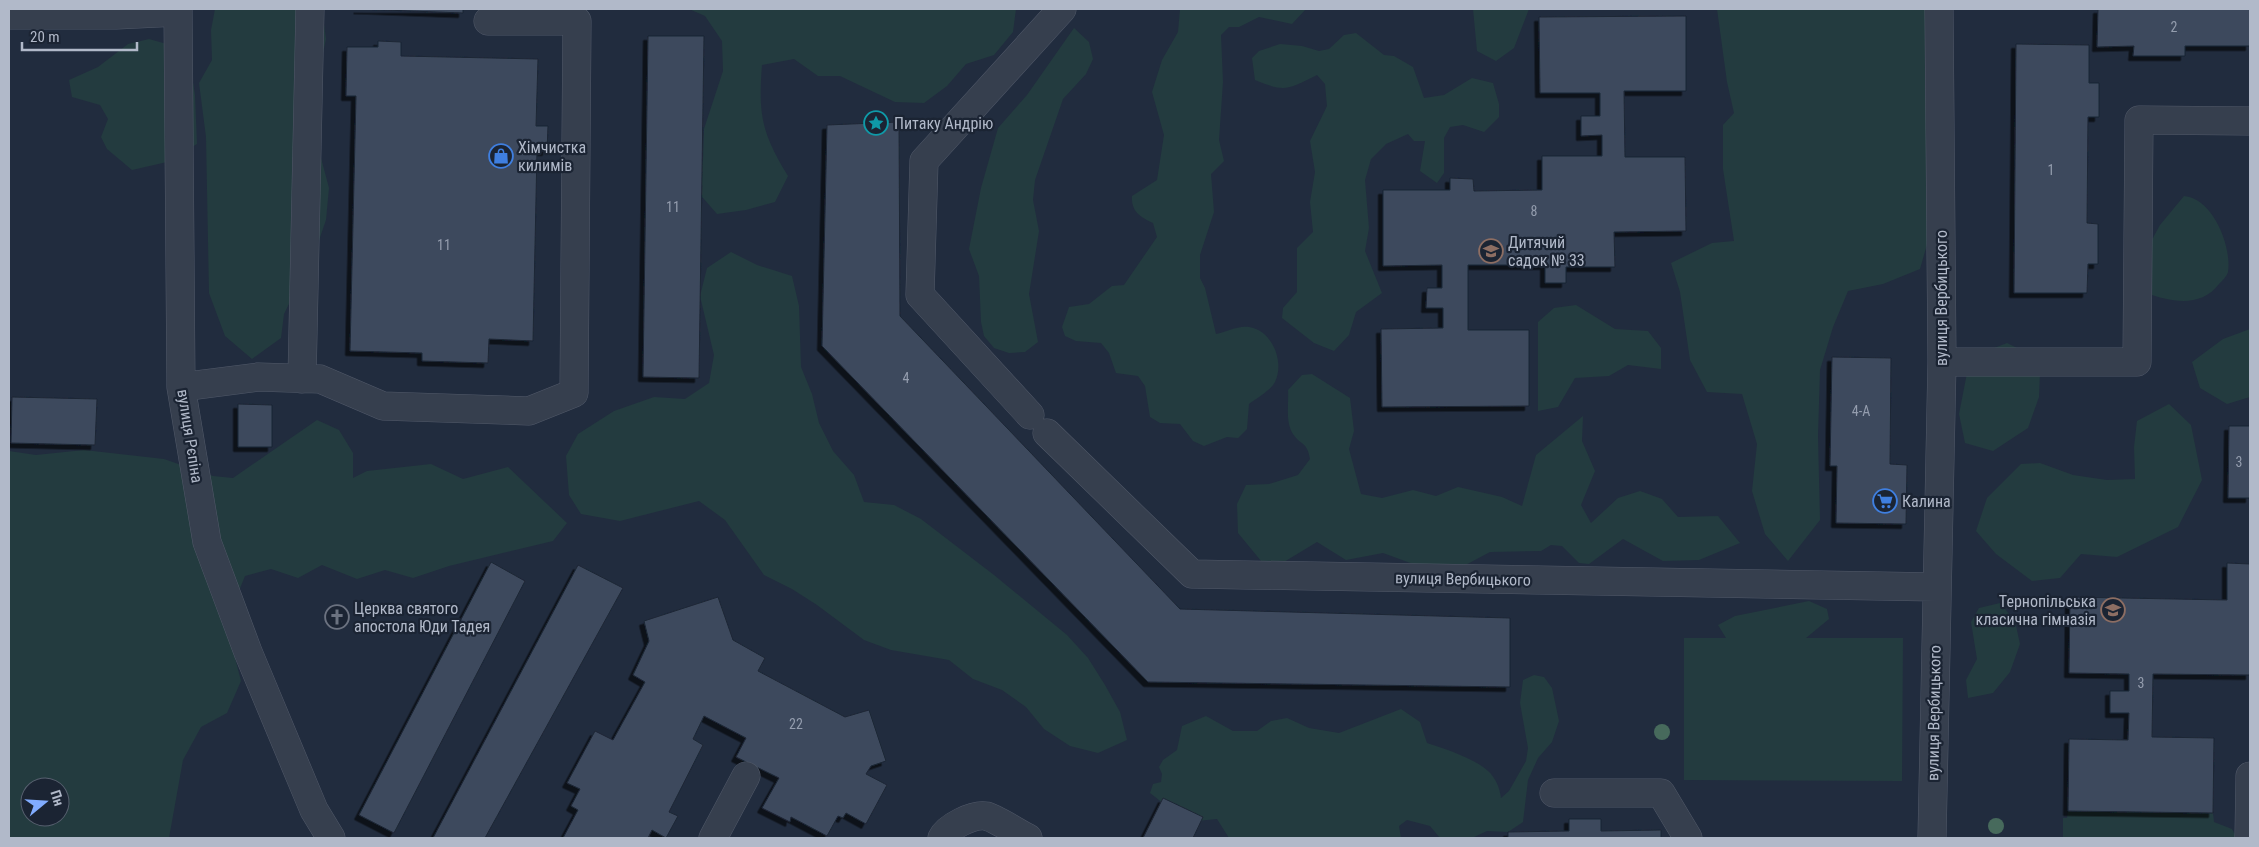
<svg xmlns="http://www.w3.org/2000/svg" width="2259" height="847" viewBox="0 0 2259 847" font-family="'Roboto Condensed',sans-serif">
	<defs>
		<filter id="shadow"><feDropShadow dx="-4.5" dy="4.5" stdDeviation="0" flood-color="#0009"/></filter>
	</defs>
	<rect width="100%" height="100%" fill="#212c3e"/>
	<path fill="#233b3f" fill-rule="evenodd" d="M215,9H322L326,39L318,77L320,154L329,188L326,220L316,249L284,314L281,338L252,359L225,336L209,293L206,137L199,83L212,60L211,30Z
		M689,9H1016L1013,32L994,55L966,64L947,86L924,103L895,102L840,76H818L794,59L762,65C758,116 762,133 788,176L775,202L746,210L717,214L697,191L703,160L704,129L723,71L722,41L705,16Z
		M1180,9H1306L1292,24L1259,17L1239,27H1229L1221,35L1223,82L1219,140L1224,161L1211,174L1214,212L1200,255V278L1205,288L1216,334C1226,332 1239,325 1249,327C1272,330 1285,362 1275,382C1271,390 1257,398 1249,404L1247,429L1238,438L1227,437L1204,446L1193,441L1180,424L1160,423L1150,417L1145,386L1138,376L1116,373L1109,353L1101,343L1076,341L1065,336L1062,327L1069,307L1089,304L1112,286L1124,285L1157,237L1153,223C1141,217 1131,212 1132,196L1157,180L1164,135L1152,92L1162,60L1178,32Z
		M1473,9H1529L1514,48L1496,61L1477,51Z
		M1717,9H1927L1925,86L1929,129L1926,170L1928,241L1920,269L1883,284L1848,291L1833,327L1820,370L1818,436L1820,520L1788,561L1765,534L1752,491L1757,444L1742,394L1707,392L1690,360L1680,292L1671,263L1712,243L1734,241L1723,169V125L1734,113L1727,82Z
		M1074,28L1089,42L1093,59L1086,74L1063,99L1035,180L1033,200L1039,231L1029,294L1038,342L1025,352L1009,353L994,348L984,336L981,322L979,276L969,249L981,188L998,128L1027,95Z
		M1356,33L1384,55L1394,56L1413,67L1424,98L1444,95L1472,78L1493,83L1499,104V117L1484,132L1463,125L1450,127L1444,138V173L1437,183L1420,171L1425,141H1414L1408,134L1386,144L1371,159L1365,180L1369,228L1365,251L1382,293L1356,312L1349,335L1334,351L1314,343L1282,318L1283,308L1297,292V248L1313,232L1310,202L1315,172L1310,141L1327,106L1325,84L1317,75C1288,89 1286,93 1255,80L1252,58L1259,51L1280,44L1302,46L1319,51L1329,49L1344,35Z
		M149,39L188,50L195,95L197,144L167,162L132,170L107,149L101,137L108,119L100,105L72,97L69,80L98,67L128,44Z
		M2184,196C2213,198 2232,247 2228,272C2227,276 2222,281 2219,284C2201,308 2171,302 2146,293L2148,247L2160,225Z
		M731,252L757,265L792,276L799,306L801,367L812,394L819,423L833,451L854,475L864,502L894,505L921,519L994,575L1067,635L1088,658L1105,685L1120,712L1127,740L1098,753L1070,746L1044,729L1026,707L1002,690L973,679L949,660L891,650L864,640L817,605L792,589L764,575L725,520L699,501L620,521L581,514L569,495L566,456L578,434L614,411L654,397L685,399L709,383L714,355L700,296L707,268Z
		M1576,305L1615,329L1648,331L1661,348V369L1628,365L1609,376L1575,378L1558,407L1538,411V322L1554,308Z
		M2250,329V397L2227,404L2200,388L2192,362L2223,339Z
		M2007,343L2029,354L2040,372L2039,397L2028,428L1993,451L1965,443L1959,414L1967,373L1984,352Z
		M1312,374L1350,398L1354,431L1349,449L1361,494L1382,498L1413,490L1436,496L1458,487L1502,497L1522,506L1536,455L1583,416L1582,441L1595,471L1581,505L1591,523L1618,498L1640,491L1662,499L1678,517L1718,516L1740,543L1699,560L1663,561L1623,539L1589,564L1579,563L1562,546L1551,545L1541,551L1490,552L1458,569L1435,572L1383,553L1346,560L1317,542L1279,565L1266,567L1238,533L1237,504L1246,485L1269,484L1298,475L1310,459C1307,441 1301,446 1293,434C1285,422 1289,403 1288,390L1302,375Z
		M2169,404L2191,425L2202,480L2178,527L2117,557L2081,554L2060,578L2032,581L1996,554L1976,531L1987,498L2021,464L2040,463L2073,475L2107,480L2135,479L2134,447L2137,421Z
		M317,420L339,430L353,453V478L367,471L431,464L463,479L508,467L567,523L553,541L449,566L413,578L385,570L357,579L322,565L298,578L271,569L245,576L226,623L241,681L227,713L201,727L183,760L169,838H9V451L36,455L84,450L164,459L213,476L233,478ZM30,787H60V817H30Z
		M1809,601L1827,609L1829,619L1806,638H1903L1902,781L1684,780V638H1726L1718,625L1735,616Z
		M2000,603L2015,621L2020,644L2010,672L1993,693L1968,698L1966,680L1977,659L1971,622L1979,608Z
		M1534,675L1544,677L1552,688L1559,721L1552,742L1538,758L1528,780L1523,822L1508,832L1487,831L1472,838H1440L1430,826L1407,820L1399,826L1401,838H1229L1217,819L1187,822L1150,793L1153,784L1161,782L1162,774L1159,767L1163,760L1177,750L1182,726L1206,716L1233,731H1257L1271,721L1287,718L1309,728L1339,733L1401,709L1420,722L1427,743C1443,748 1476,759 1488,771C1496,778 1500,789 1501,798L1509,791L1526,761L1528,748L1520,703L1523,680Z
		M2068,811L2213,813L2214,822L2232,829L2237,838H2063V818H2067Z"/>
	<path fill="#3d4a5d" stroke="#1d2635" filter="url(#shadow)" d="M358,9H463V13Z
		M2098,9H2250V46H2185V56H2133L2134,46L2097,47Z
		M1686,16V91H1624L1625,157H1685L1686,231L1614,232L1615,267H1566V283H1545V265H1468V330H1529V406L1382,407L1381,329L1443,328V308H1426L1427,288H1442V265L1383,266V190H1450V178L1473,179L1474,191L1542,190V156H1602V135L1581,136V116H1600V93H1540L1539,17Z
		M648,36H704L699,378L643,377Z
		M378,41L401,42V56L538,59L536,126H548L547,151H537L533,341L489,339L488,363L422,361V353L350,351L356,96H346L347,47H378Z
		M2016,44L2089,45V83H2099V117H2088L2087,223L2098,224V264H2088L2087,293H2014Z
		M899,122L900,316L1180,609L1510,618V687L1148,682L822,346L827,125Z
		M1832,357L1891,358L1890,464L1907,465L1906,524L1836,523L1837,466H1830Z
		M12,397L97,399L95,445L11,443Z
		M238,404L272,405V447H238Z
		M2229,426H2250V498H2228Z
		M491,562L525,581L394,833L359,815Z
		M2227,563L2250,564V675L2153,674L2152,737L2214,738L2213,813L2068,811L2069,739L2128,740L2129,713H2110V691H2129V674L2069,673L2070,597L2227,600Z
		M578,565L623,588L485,838H433Z
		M718,597L733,640L765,658L758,671L845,717L869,710L886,761L871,766L866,774L887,785L866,824L846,813L843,818L838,816L827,836L791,817L790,822L762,808L779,778L736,757L746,738L704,716L693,739L703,745L669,812L678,816L666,838L652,830L648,838H563L578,810L571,806L580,789L567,783L595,731L613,740L645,682L633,675L649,641L644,621Z
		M1163,798L1203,817L1193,838H1143Z
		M1569,819H1601V831L1661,830V838H1508V832L1569,831Z"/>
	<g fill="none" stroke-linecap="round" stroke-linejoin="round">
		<g stroke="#515969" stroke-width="29">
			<path id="minor" d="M178,9L181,387L207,542L248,652L314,810L331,838
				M9,15H116L178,12
				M1942,362H2137L2139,120L2250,121
				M302,379L310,9
				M181,387L258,377L320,379L383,406L529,411L574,393L577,21H488
				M1030,415L920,295L924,161L1062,9
				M1047,433L1192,574L1936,587
				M1554,793H1661L1688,838
				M713,838L746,776
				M942,838C947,827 973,814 986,816C995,818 1018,833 1028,838
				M1932,838L1942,362L1939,9
				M2249,838L2250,776"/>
		</g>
		<use href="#minor" stroke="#363f4e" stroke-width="28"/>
	</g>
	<g fill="#476a5c">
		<circle cx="1662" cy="732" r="8"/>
		<circle cx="1996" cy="826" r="8"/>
	</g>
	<defs>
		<g id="sight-ring" transform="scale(1.25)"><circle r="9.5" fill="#1b2433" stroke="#0f9aa8" stroke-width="1.5"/><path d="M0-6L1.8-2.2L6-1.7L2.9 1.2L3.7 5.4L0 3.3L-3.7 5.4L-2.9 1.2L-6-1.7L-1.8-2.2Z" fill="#0f9aa8"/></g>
		<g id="shop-ring" transform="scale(1.25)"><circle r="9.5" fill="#1b2433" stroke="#3f7fe0" stroke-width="1.5"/><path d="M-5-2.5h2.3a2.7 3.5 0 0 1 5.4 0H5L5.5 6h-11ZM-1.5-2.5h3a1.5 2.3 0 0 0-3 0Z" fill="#3f7fe0"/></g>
		<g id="school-ring" transform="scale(1.25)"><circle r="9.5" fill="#1b2433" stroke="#8d6e63" stroke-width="1.5"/><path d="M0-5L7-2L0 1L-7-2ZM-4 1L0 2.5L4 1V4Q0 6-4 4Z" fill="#8d6e63"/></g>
		<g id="supermarket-ring" transform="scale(1.25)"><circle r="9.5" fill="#1b2433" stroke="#3f7fe0" stroke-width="1.5"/><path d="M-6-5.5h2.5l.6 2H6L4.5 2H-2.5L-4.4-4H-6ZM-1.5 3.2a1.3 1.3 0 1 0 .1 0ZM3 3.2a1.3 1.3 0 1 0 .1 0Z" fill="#3f7fe0"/></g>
		<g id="church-ring" transform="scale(1.25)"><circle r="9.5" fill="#1b2433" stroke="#6b7280" stroke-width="1.5"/><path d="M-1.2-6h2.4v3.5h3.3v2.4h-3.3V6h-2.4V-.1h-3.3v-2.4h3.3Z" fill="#6b7280"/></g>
	</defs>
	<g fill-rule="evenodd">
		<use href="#sight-ring" x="876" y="123"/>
		<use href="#shop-ring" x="501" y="156"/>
		<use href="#school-ring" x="1491" y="251"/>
		<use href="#supermarket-ring" x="1885" y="501"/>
		<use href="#school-ring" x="2113" y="610"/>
		<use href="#church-ring" x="337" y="617"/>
	</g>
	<g text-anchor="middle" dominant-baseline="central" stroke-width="4.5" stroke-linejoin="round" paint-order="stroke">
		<g font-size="14" fill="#949dae">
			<text x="2174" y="27">2</text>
			<text x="2051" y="170">1</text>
			<text x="673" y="207">11</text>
			<text x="1534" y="211">8</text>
			<text x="444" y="245">11</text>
			<text x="906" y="378">4</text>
			<text x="1861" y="411">4-А</text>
			<text x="2239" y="462">3</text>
			<text x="2141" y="683">3</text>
			<text x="796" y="724">22</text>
		</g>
		<g font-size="16" fill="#b1b9c9" stroke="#1b2433" text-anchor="start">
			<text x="894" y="123">Питаку Андрію</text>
			<text x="518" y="147">Хімчистка<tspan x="518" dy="18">килимів</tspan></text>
			<text x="1508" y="242">Дитячий<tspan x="1508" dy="18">садок № 33</tspan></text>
			<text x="1902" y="501">Калина</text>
			<text x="2096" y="601" text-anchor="end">Тернопільська<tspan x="2096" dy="18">класична гімназія</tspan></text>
			<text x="354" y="608">Церква святого<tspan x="354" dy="18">апостола Юди Тадея</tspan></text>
		</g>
		<g font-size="16" fill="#b1b9c9" stroke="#1b2433">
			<text transform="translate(1941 298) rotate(-90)">вулиця Вербицького</text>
			<text transform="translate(190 436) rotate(81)">вулиця Рєпіна</text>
			<text transform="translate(1463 579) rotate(1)">вулиця Вербицького</text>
			<text transform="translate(1934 713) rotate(-89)">вулиця Вербицького</text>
		</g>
	</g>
	<rect width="2259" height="847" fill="none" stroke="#b1b9c9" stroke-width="20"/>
	<g transform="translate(45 802) rotate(72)"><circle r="24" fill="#1b2433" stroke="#57606f"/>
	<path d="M0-4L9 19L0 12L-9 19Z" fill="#81acff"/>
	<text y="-8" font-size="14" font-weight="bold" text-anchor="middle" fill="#b1b9c9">Пн</text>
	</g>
	<path d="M22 42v8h115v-8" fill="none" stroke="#b1b9c9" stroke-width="2.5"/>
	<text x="30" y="42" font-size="15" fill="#b1b9c9" stroke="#1b2433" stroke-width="4" paint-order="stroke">20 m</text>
</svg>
